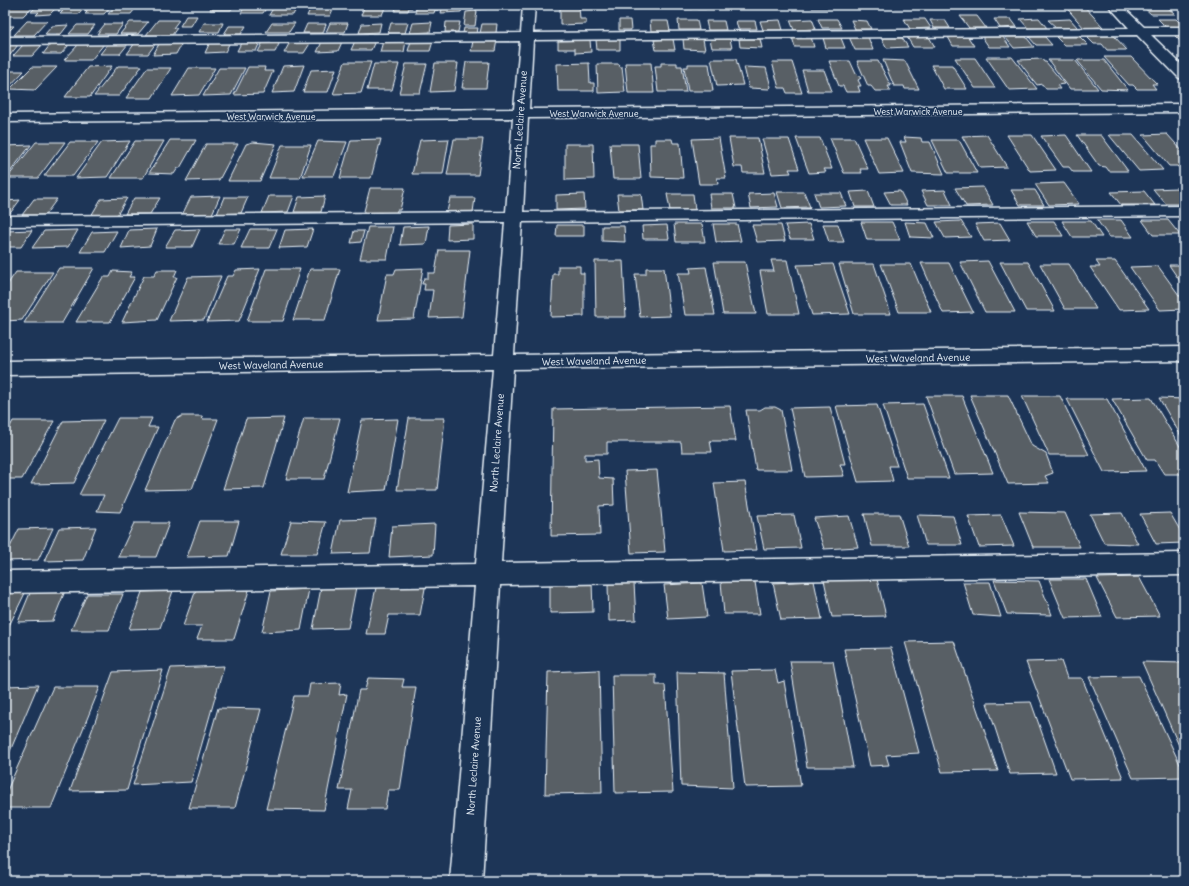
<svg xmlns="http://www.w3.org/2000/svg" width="1189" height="886" viewBox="0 0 1189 886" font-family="Delius,sans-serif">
	<rect width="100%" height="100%" fill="#1d3557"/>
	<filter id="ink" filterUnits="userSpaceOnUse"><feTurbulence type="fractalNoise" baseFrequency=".025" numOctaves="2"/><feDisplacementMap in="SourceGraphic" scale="8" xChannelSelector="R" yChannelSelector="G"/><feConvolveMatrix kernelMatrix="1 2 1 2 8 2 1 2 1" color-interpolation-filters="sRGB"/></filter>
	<g filter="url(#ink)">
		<path fill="#595f65" stroke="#e8f1f8" d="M13,5H34L23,16H5V12Z
			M38,5H59L50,14L36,15L39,12H31Z
			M64,5H87L79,14H60L63,11H58Z
			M90,5H112L104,14H85L88,11H85Z
			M116,5H138L131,14H108Z
			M141,5H160L159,7L139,8Z
			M213,5H234L231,10H210Z
			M246,5H268L263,13H241Z
			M275,5H298L293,15H269Z
			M312,5H335L330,16H307Z
			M365,5H386L382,15H361Z
			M391,5H413L412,8H409L408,11H395L396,8H390Z
			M417,5H439L438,10H435L434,13H415Z
			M443,5H466L465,9H462L461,12L441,13Z
			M469,5H488L487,9L468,10Z
			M560,5H579L580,19H586V24L560,25Z
			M641,5H663V7L644,8V5Z
			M669,5H691L692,9H670Z
			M697,5H719L720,7H705L706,9H698Z
			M758,5H773L774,7H759Z
			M811,5H828L829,8H812Z
			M841,5H857L859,8H843Z
			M869,5H883L885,8H870Z
			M893,5H913L914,7H895Z
			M918,5H939L941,7L920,8Z
			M945,5H969L971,8H947Z
			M974,5H998L1000,7L976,8Z
			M1030,5H1051L1052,7H1032Z
			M1064,5H1083L1103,27L1084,28Z
			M1141,5H1165L1175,14H1151Z
			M477,11L475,26H464L466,12Z
			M186,16H197L191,26H180Z
			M960,16H977L986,28H969Z
			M1039,18L1047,28H1028L1020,19Z
			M812,19L816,29L794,30L790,20Z
			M818,19H837L842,28H822Z
			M904,19H925L931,28L910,29Z
			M994,19H1011L1017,27L1000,28Z
			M1070,19L1078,28H1057L1048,20Z
			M1158,19H1176L1184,27H1166Z
			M158,20H179L173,28H177L172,35H146Z
			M619,20H630L631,30H619Z
			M678,20H697L699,30H679Z
			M780,20L783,30H763L760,21Z
			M851,20L867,21L871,29H855Z
			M930,20H945L950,28H934Z
			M27,21H47L34,35H14Z
			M650,21H668L670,31H651Z
			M706,21H724L726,30H708Z
			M736,21H755L757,29H738Z
			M130,22H148L138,34H120Z
			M432,22L430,32L410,33L413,23Z
			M446,22H460L458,32H445Z
			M204,23H223L219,32H199Z
			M272,23H295L289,32H266Z
			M330,23H348L345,32H326Z
			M381,23L379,32L359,33L362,24Z
			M391,23H408L405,33H388Z
			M105,24H123L116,34H97Z
			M307,24H326L323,33H303Z
			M482,24H497L496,33H480Z
			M68,25L61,34H45L52,26Z
			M77,25H95L88,34H69Z
			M5,26H14L5,35Z
			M229,26H246L241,34H224Z
			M464,28H478L477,33H463Z
			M1174,35H1184V45Z
			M1086,36H1114L1127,50H1107L1102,44H1094Z
			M792,37H811L814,47H795Z
			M849,37H868L873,50H855Z
			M907,37H929L935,47H913Z
			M948,37H968L974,46H953Z
			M982,37H1003L1010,47H989Z
			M1005,37H1026L1034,47L1014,48Z
			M1029,37H1045L1052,45H1036Z
			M1056,37H1080L1088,45H1064Z
			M823,38H841L845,48H826Z
			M881,38H902L908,47L887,48Z
			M620,39V50H597L596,40Z
			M673,39L675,50H656L654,40Z
			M683,39H703L705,50L684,49Z
			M710,39H730L732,48H712Z
			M739,39H760L762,48L740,47Z
			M497,40L495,51H471L473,41Z
			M590,40L591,52L575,53V49H558V41Z
			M355,41H375L371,50H351Z
			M383,41H406L404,52H380Z
			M411,41H433L430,51H408Z
			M210,42H230L225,52L205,53Z
			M260,42L256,51H237L241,43Z
			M263,42H280L275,52H258Z
			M290,42H311L304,53H284Z
			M322,42H342L338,51L317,52Z
			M80,43H105L91,60H64Z
			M135,43H156L148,54H127Z
			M182,43L176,54L153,55L159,44Z
			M108,44H128L120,54H100Z
			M5,45H18L10,55H5Z
			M23,45H42L32,56H13Z
			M50,45H69L61,54H43Z
			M986,57H1012L1037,89L1009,90Z
			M1104,57H1131L1157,84H1152L1156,89H1137L1133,85H1129Z
			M955,58H975L995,88H975Z
			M711,59H736L743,85L717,86Z
			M1042,59L1044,62H1046L1064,84L1057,85L1060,89H1046L1042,84L1037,85L1018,60Z
			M883,60L905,61L919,89H905L904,86H894Z
			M1048,60H1075L1098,89H1070Z
			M1077,60H1104L1128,90L1101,89Z
			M829,61H850L856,74L861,78L858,80L861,86H858L860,92H846L843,86H839Z
			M857,61H878L891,86H888L891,91H875L871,86H868Z
			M345,62H371L361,93L333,94Z
			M466,62H489L486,88H462Z
			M772,62H792L802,93H787L785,88H779Z
			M435,63H458L454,91L430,92Z
			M589,63L590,83H594V91H558L557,64Z
			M625,63H651L654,93H628Z
			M661,63H677V66H682L686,92H658L655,66H661Z
			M374,64H399L392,90H367Z
			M406,64H427L420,93H399Z
			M597,64H619L620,67H622L625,92L598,93Z
			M688,64H709L713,91H688L684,67H688Z
			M304,65L294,92L272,93L283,66Z
			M931,65H952L967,89H944Z
			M112,66L90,97H65L88,67Z
			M118,66H142L119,96H94Z
			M32,67H57L35,90L10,89Z
			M248,67H265L264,71H273L263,94L234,95Z
			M744,67L766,68L771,87L769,89L749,88Z
			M147,68H171L152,98H126Z
			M189,68H215L199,95L172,96Z
			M219,68H245L231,95L203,96Z
			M336,69L328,92H303L311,70Z
			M802,70H824L832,91H808Z
			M5,71H24L5,91Z
			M1167,134L1184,153V169H1180L1177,166H1169L1143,135Z
			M987,135L1007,167L980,168L962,136Z
			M1007,135H1032L1056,170L1030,171Z
			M1066,135L1091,172H1073L1069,167H1063L1041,136Z
			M1077,135H1101L1128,171H1109L1106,167L1099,166Z
			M1109,135H1133L1163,170L1139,171Z
			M904,137L921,138L922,142H930L944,174L912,173L900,142H906Z
			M719,138L726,178H717L718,184H699L692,139Z
			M729,138H758L765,173H743L742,167H734Z
			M796,138H820L832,169H824L826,172L809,173Z
			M830,138H854L868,169H860L862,173H844Z
			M863,138H887L904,173L879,174Z
			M381,139L371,178H340L351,140Z
			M449,139L443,174H412L420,140Z
			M454,139H483L478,175H447Z
			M655,139H672L673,143H680L683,178L651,177L650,144H655Z
			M762,139H789L799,169H789L791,173L772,174Z
			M170,140H196L180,168H178L174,174L149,173Z
			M932,140H959L977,173H948Z
			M130,141L107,177L76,178L102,142Z
			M135,141H164L143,178H111Z
			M318,141L347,142L334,176H303Z
			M36,142H65L38,178H7Z
			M70,142H98L73,176H44Z
			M253,142L276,144L260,181H228L246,144Z
			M206,144H238L219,180L186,181Z
			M565,144H593L594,179L565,180Z
			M610,144H638L641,179H613Z
			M31,145L10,172H5V146Z
			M282,145H311L300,178H269Z
			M1064,183L1079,204L1049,205L1035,184Z
			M983,187L993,205L966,206L955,188Z
			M370,188H405L400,210H397L396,214L363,215Z
			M1177,188L1184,197V204H1166L1153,189Z
			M945,190L952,205H928L921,191Z
			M1011,190H1035L1044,205H1020Z
			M868,191L874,207H855L850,192Z
			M900,191L907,205H891L884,192Z
			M1144,191L1155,205H1121L1111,192Z
			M777,192H804L810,207L782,208Z
			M774,193L778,207L751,208L748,194Z
			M814,193H841L846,206L819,207Z
			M584,194L585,209L556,210V195Z
			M617,194H641L643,210H619Z
			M667,194H693L695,210H670Z
			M709,194H733L736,208H711Z
			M220,196L212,214L182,215L191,197Z
			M269,196H294L288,212L262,213Z
			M325,196L321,212H294L299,197Z
			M224,197H248L241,213L217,214Z
			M127,198L117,215L91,216L101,199Z
			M134,198H160L150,214H125Z
			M450,198H475L473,212H447Z
			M34,199H57L45,215H22Z
			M20,200L8,216H5V201Z
			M1097,220H1121L1133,237H1109Z
			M1142,220H1168L1180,235H1153Z
			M961,221L971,237L945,238L936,222Z
			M1027,221H1054L1063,236H1036Z
			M1062,221H1091L1102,237H1072Z
			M861,222H892L900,240H867Z
			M905,222L927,223L934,238L910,237Z
			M1000,223L1010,240L984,241L975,224Z
			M473,224V239L447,240L448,225Z
			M674,224H702L705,242H676Z
			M713,224H737L741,241L716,242Z
			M809,224L814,239H790L785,225Z
			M823,224H838L844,242H829Z
			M557,225H584V236H556Z
			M667,225L669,239H643L642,226Z
			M752,225H781L785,241L757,242Z
			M429,226L426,244L400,245L403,227Z
			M602,226H624L625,242L602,241Z
			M368,227H393L387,259H360Z
			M157,229L150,246L121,248L129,230Z
			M200,229L192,247H165L175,230Z
			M225,229H241L234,244H218Z
			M250,229H277L269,248H241Z
			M313,229L307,247L279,248L285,230Z
			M32,230L21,247H5V234L7,231Z
			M78,230L68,247L32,248L44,231Z
			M117,231L105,252H80L92,232Z
			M354,231H364L361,242L351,243Z
			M439,250H470L462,317L429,318L433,290H424L425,284H422L424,278H428V273H435Z
			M771,260H787L799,314H768L760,271H774Z
			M595,261H623L626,317H596Z
			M988,261L1015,312H985L960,262Z
			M1096,261H1115L1149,309L1119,310L1090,267H1100Z
			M714,262H745L756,314H723Z
			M1000,262H1028L1055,311H1026Z
			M921,263H949L973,312L943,313Z
			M833,264L850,314L812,315L797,265Z
			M839,264H874L891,314H854Z
			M881,264H911L931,312H899Z
			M1040,264H1069L1096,309H1065Z
			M1169,265H1184V287Z
			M558,266H580V273H584V316L551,317L553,274H558Z
			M1158,266L1184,302V309L1160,310L1130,267Z
			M706,267L715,315H685L678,273H691L690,268Z
			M59,268H94L62,323H24Z
			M423,268L414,319L378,320L387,274H394L396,269Z
			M646,268H664L670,316L640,317L635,274H646Z
			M260,269L239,321L207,322L227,276H233L236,270Z
			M266,269H300L283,321H247Z
			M310,269H340L325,320H293Z
			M157,270H177L174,277H177L157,320L122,322L144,276H154Z
			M113,271L132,272L129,277H135L110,322H76L103,277H110Z
			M16,272H53L22,320L5,321V288Z
			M221,276L204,320L169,321L188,277Z
			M970,395H1008L1032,446L1046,454L1053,473L1045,476L1049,483L1008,484Z
			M926,396H962L993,473L954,474Z
			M1022,396H1060L1089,455H1049Z
			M1151,398L1184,453V474H1164L1155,460H1147L1112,399Z
			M1159,398L1184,399V441Z
			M1067,399H1107L1146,471L1104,472Z
			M923,404L949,478H907L883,405Z
			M877,405L897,466H889L893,481L858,482L836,406Z
			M730,406L736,441H710L712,452H682L681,442H607V454H585V460L598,459L599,478L613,479L614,505L599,506L600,535L551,536L553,409Z
			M765,407H775L781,410L792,470H756L746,410H760Z
			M830,407L845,464H840L844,476L805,477L790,408Z
			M182,416H202L203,419H218L192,489L145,490L175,420Z
			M118,418H152L148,427H158L120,512L97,511L104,495H79Z
			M284,418L264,488L223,489L246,419Z
			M304,418H340L324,479H286Z
			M409,418H445L437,490H397Z
			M398,419L386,490L347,492L362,420Z
			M104,420L74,483L31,484L63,421Z
			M13,421H54L22,479H8L5,484V436Z
			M657,470L665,552L631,553L625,471Z
			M745,482L757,550L724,551L714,483Z
			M1019,512L1065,513L1080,547H1033Z
			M1122,513L1138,544L1104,543L1090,514Z
			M1170,513L1184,537V543L1156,544L1140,514Z
			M864,514H899L909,546H872Z
			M794,515L801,548L764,549L757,516Z
			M917,515L953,516L962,545H926Z
			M1001,515L1014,546L979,547L968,516Z
			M849,516L858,547L824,549L814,518Z
			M376,519L370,553L333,554L340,520Z
			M200,521H239L229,556L187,557Z
			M291,521L326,522L317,554H281Z
			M134,523H169L156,557H118Z
			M435,524L433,555L389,557L392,526Z
			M96,527L83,560L44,561L59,528Z
			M53,528L38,560L5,561V557L19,529Z
			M1139,577L1160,616L1117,617L1097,578Z
			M877,579L886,616L832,617L824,580Z
			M1049,579H1086L1102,617L1065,618Z
			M994,580L1039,581L1052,615L1007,614Z
			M814,581L822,619L781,620L773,583Z
			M592,582L593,612L550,613V583Z
			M721,582H755L760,614H724Z
			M963,582H990L1001,617L973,615Z
			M377,583H426L420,615H389L385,634H366Z
			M634,583L636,620L609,621L608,584Z
			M702,583L707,617L668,619L664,585Z
			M197,587H250L234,639H197L202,626H183Z
			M356,587L348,628L313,629L321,588Z
			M309,589L301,630L262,632L271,591Z
			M5,591H26L5,634Z
			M65,591L53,621L18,622L30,593Z
			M173,591L160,628L129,629L142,592Z
			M87,594H123L109,630H71Z
			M954,641L998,771L942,772L905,642Z
			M891,648L919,753L886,755L889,765L870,766L844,649Z
			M790,661H833L853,767H807Z
			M1061,661L1067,678H1082L1123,778L1070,779L1026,662Z
			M1142,662L1184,663V757Z
			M224,666L191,782L133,785L171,668Z
			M163,670L127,790L70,791L113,672Z
			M599,670L602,793L545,794L548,672Z
			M775,670L778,683L784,681L801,786L745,787L731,671Z
			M677,672L724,673L733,788L681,786Z
			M612,675H656V685H665L673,792L615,793Z
			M1139,676L1184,773V777L1133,778L1089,677Z
			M368,678L404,679L402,687H416L400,790H388L385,809H348L352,790H339L359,690H365Z
			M341,683L339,695L347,694L324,810L266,809L294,696H308L310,684Z
			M38,685L5,763V686Z
			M53,687H100L51,808H5V795Z
			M1031,702L1056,773L1010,774L987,703Z
			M218,708L261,709L235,808H189Z"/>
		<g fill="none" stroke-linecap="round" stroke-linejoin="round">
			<g stroke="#e8f1f8" stroke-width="3">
				<path id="minor" d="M523,5H535L533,33L1129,28L1108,5H1121L1144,27H1184V35H1151L1184,67V79L1179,78L1137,35L533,40L529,109L1184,104V112L528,118L523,212L1184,206V216L522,222L514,355L1184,347V361L513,369L501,563L1184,553V575L500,585L482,881H450L475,586L5,593V571L476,564L493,369L5,375V361L494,355L505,222L5,226V216L506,212L513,118L5,122V114L514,109L520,41L5,45V37L521,33Z"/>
			</g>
			<use href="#minor" fill="#1d3557" fill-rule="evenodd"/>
		</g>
	</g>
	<g text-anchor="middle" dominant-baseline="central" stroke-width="3" stroke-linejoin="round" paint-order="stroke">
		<g font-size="9" fill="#e8f1f8" stroke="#1d3557">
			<text x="918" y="111">West Warwick Avenue</text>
			<text x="594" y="113">West Warwick Avenue</text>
			<text x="271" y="116">West Warwick Avenue</text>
		</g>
		<g font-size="10" fill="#e8f1f8" stroke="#1d3557">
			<text transform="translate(520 120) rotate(-86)">North Leclaire Avenue</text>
			<text transform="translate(918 358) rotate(-1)">West Waveland Avenue</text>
			<text transform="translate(594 361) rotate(-1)">West Waveland Avenue</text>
			<text transform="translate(271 365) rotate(-1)">West Waveland Avenue</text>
			<text transform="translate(497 443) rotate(-86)">North Leclaire Avenue</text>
			<text transform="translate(474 766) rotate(-86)">North Leclaire Avenue</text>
		</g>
	</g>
	<rect width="1189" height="886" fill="none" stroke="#1d3557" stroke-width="20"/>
	<rect x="10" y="10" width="1169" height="866" fill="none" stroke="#e8f1f8" stroke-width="1.5" filter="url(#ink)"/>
</svg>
